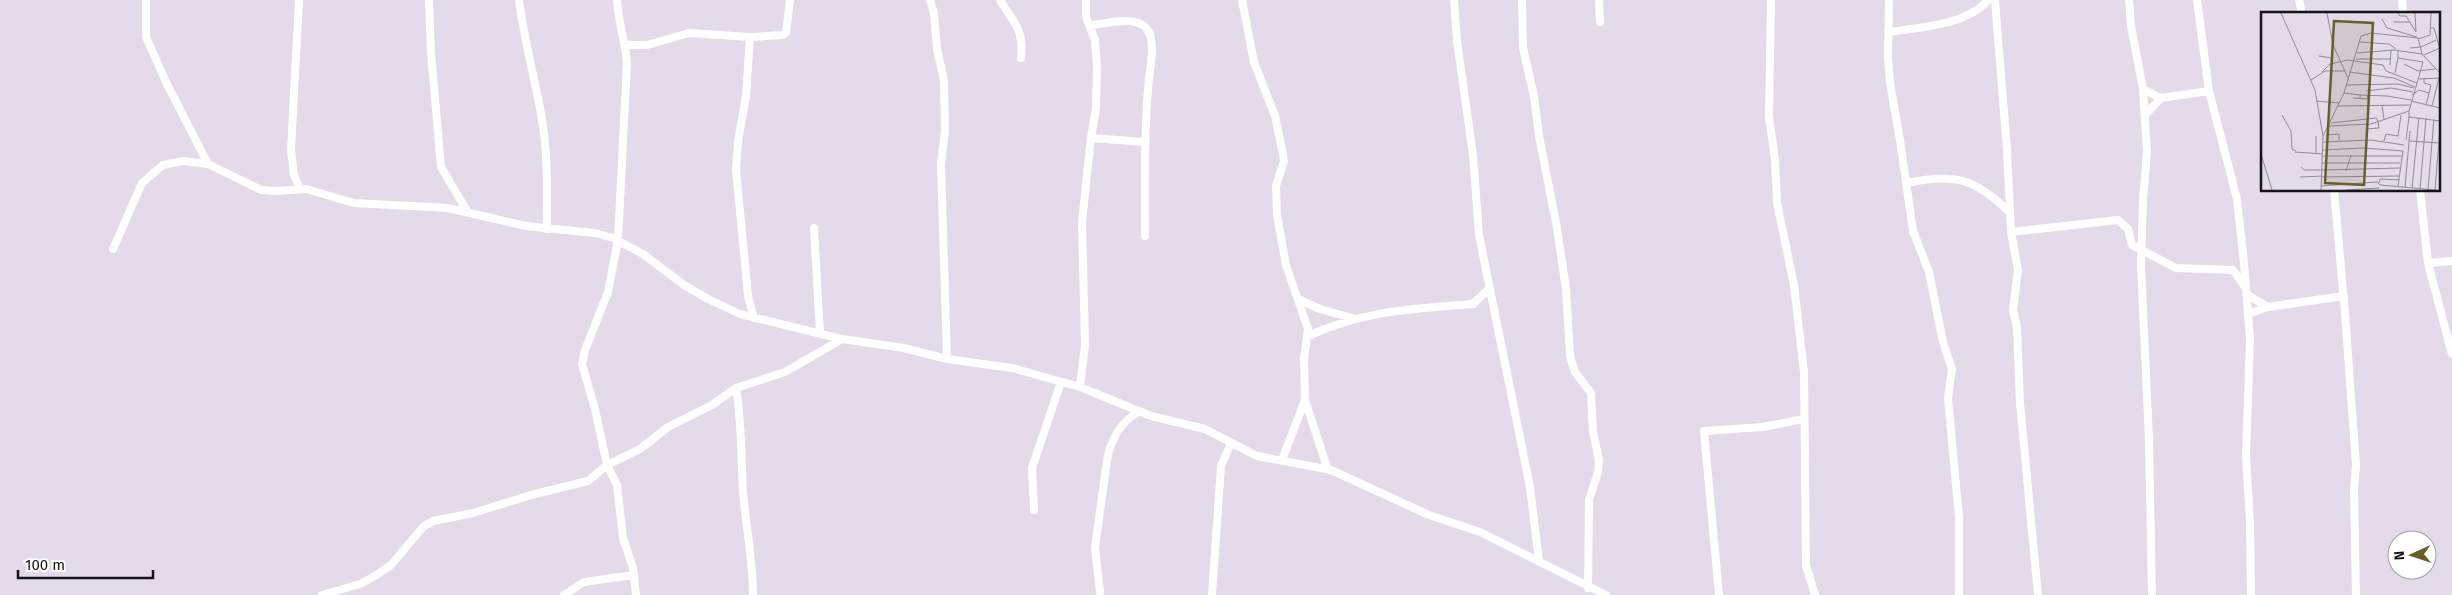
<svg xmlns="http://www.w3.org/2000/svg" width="2452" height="595" viewBox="0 0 2452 595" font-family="'Fira Sans',sans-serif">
	<rect width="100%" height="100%" fill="#e4dae9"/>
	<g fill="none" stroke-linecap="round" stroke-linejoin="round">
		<path stroke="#fff" stroke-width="8" d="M146,0V37L166,82L208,164L261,190L275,191L306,189L354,203L448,208L526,226L595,233L613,238L643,254L684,285L708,299L740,314L842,339L904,348L947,359L1012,368L1080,387L1151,416L1205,429L1257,456L1331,470L1429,515L1480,532L1606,595
			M299,0L291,150L294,175L300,189
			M429,0L431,52L441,167L467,211
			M519,0C524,39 534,75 541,114C548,151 547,192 547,229
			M617,0C618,21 625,41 627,62L618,240L608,292L585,350L582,364L595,409L607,465L617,485L623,538L633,568L636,595
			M930,0L934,13L937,49L944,81L945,130L941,164L947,359
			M1000,0C1014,24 1024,28 1021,58
			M1086,0V17L1095,40L1097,67L1096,108L1091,138L1145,142
			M1242,0L1254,62L1275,116L1283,154L1284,161L1276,186L1277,215L1286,265L1308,329L1304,359L1305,400L1328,470
			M1454,0L1457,41L1473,155L1479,235L1530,487L1539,561
			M1522,0L1523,48L1534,96L1539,136L1557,228L1566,289L1570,356L1575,372L1591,393L1593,432L1599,460L1598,472L1589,500L1588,588
			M1599,0L1600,22
			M1771,0L1769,116L1775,160L1777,203L1794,285L1804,372L1806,565L1815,595
			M1889,0L1888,57L1890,83L1900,140L1913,231L1929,272L1943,342L1952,369L1948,398L1959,518V595
			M1995,0L2007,150L2011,232L2018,270L2013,310L2017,327L2020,403L2038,595
			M2129,0L2131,26L2143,89L2147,152L2143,200L2141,266L2149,439L2152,595
			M2197,0L2209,91L2237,199L2244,263L2250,339L2246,457L2250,522L2251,595
			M2299,0L2302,14
			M2402,0L2403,14
			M1091,25C1106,24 1135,15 1146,28C1156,39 1151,64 1149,78C1144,130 1145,183 1145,236
			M1888,32C1918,28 1968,25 1988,0
			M750,37L746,96L738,141L736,169L748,296L754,318
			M625,45H647L689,33L750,37L783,35L786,33L790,0
			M2143,89L2161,98L2209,91
			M2145,115L2161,98
			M1907,183C1954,173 1975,178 2009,212
			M2334,190L2345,313L2356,465L2354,490L2356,595
			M2420,190L2428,263L2452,354
			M814,228L820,333
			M2011,232L2118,220L2128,229L2132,245L2176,268L2233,270L2245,287
			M113,249L142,183L163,165L183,161L208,164
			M2428,263L2452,261
			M2246,294L2268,307
			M1298,299L1320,309L1352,318
			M2248,314L2268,307L2344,296
			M1308,336C1365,310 1413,309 1473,304L1490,288
			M1080,387L1085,345L1082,222L1091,138
			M736,388C742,422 741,457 743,492C746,527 753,560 753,595
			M1282,460L1305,400
			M1034,510L1032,468L1061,382
			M1100,592L1095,548L1107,460C1111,440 1121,421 1139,412
			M322,595L360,584L375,576L391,565L423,527L433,521L473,513L531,495L588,481L607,465L640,449L668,427L712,405L736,388L785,372L842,339
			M564,595L584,582L634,575
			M1212,595L1221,466L1231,443
			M1719,595L1704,431L1763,427L1803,419"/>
	</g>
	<g transform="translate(2261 12)">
		<rect width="179" height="179" fill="#e4dae9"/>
		<path fill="none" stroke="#928a95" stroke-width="1" d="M20,1L54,78L62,124L60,178M66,1L72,33L87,66M137,1L139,4H145L155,20M154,1L155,20M121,7L126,16L156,25M133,10H149M169,16H173L179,37M157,27L169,23L170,1M98,30L128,32L135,37M149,36L160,35L175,28M137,38V46L162,50L148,99M96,41L133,38L161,42M163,43L179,36M58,44L70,46L72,51M95,47H129M143,52L157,59L174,57M129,53L130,38M61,60L69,52L86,48L122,53L125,59L156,71M88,60L133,66L154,75M134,61L137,46M158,67L179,66M163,67V71L170,73L165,93M50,68L64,59H84M85,73L137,72L153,76M105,79L130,76L152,80M83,81L99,83M151,83L158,78L168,81M92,86L106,87L107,83M99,86V83L126,84L150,88M55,89L78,91M150,89L179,96M121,93L123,108M77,94L149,93M171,94L178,66M21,103L30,119L31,137L35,139M70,111L115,106L118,110M68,114L110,112L148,99V105M105,117L118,116L117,110M65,123L78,122V128M62,124L83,81L100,24L110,21L157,26L161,42L179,61M145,128L148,105L179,109M123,129L125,122L137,124L140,103M149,129L179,131M62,130L110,128L143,133M62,138L102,136L142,139L137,174M34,140L62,142M55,141V124M0,142L11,178M62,144H141M61,151H139M40,155L43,158H61M61,158L139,156M85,159L90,143M39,165L61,164M61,165L138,164M118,171L119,167L138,168M60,174L116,170L119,173L174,178M144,175L149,119M151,176L158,105M159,177L165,106M167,177L173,107M85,178L118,176M174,178L179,116"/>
		<path fill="#675f2c" fill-opacity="0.15" stroke="#675f2c" stroke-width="2.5" d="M73,9L112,11L103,173L64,171Z"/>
		<rect width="179" height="179" fill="none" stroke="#171318" stroke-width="2.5"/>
	</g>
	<g transform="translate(2412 555) rotate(267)"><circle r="24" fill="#ffffff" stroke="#a2a1a3"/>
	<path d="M0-4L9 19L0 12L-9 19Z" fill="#675f2c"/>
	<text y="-8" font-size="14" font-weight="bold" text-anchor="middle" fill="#171318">N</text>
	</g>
	<path d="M18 570v8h135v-8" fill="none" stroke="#171318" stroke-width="2.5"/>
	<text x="25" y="570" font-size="15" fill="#171318" stroke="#ffffff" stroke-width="4" paint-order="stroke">100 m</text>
</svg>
